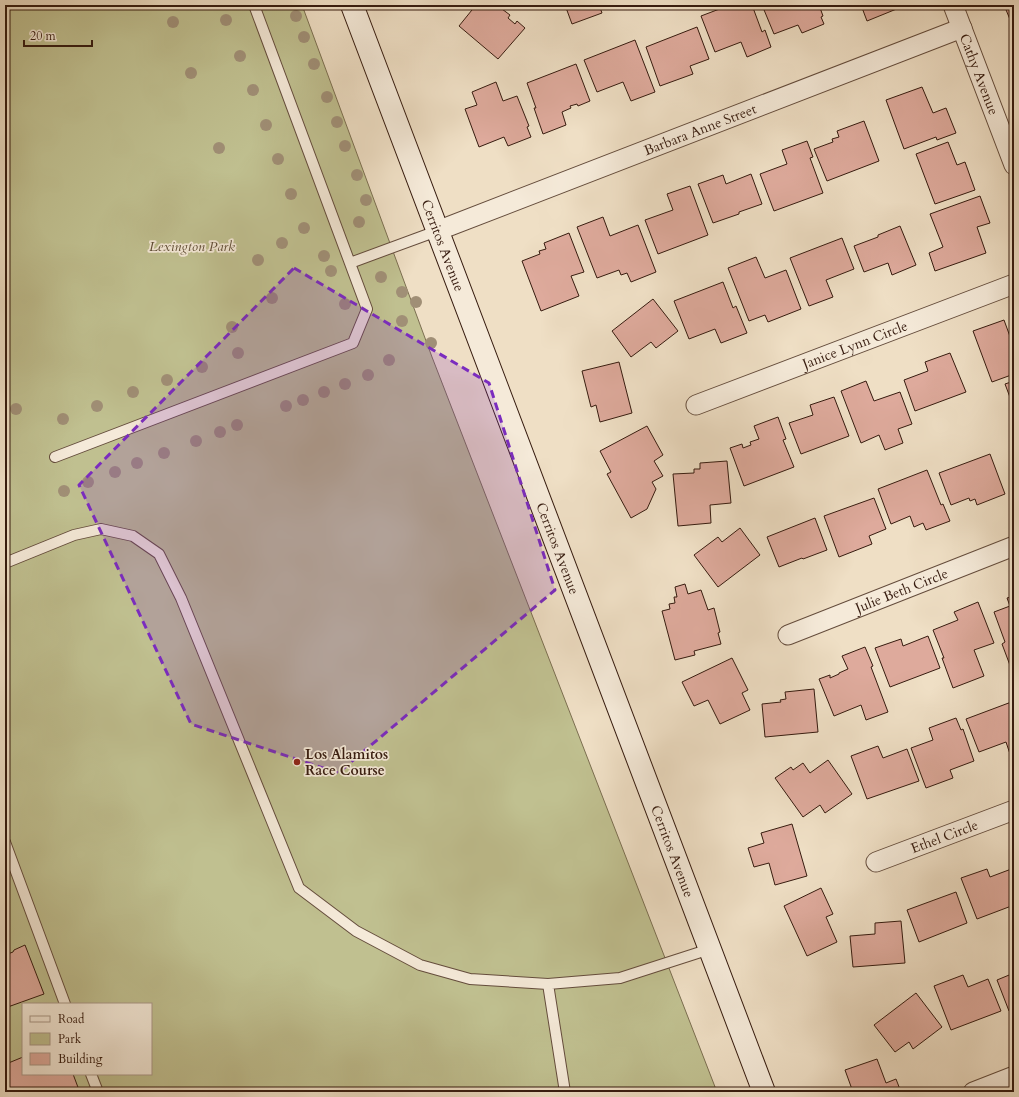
<svg xmlns="http://www.w3.org/2000/svg" width="1019" height="1097" viewBox="0 0 1019 1097" font-family="Cardo,serif">
	<rect width="100%" height="100%" fill="#efdfc5"/>
	<filter id="stains"><feTurbulence type="fractalNoise" baseFrequency=".005" numOctaves="4"/><feColorMatrix values="0 0 0 0 .2 0 0 0 0 .09 0 0 0 0 .02 0 0 0 .5 -.17"/></filter>
	<radialGradient id="worn" r=".72"><stop offset=".6" stop-color="#630" stop-opacity="0"/><stop offset="1" stop-color="#630" stop-opacity=".3"/></radialGradient>
	<path fill="#c0c090" stroke="#7b6e50" fill-rule="evenodd" d="M5,5H302L432,357L717,1092H5ZM23,1004H151V1074H23Z"/>
	<path fill="#deaa9c" stroke="#361b0f" d="M476,5H505L502,9L510,15L508,18L515,24L517,21L525,28L498,59L459,26Z
		M565,5H599L602,13L572,24Z
		M730,5H752L762,32L765,30L771,47L747,57L741,42L715,52L701,16Z
		M762,5H819L823,16L821,17L824,24L802,33L798,25L774,34Z
		M861,5H898L899,8L867,21Z
		M1004,5H1014V29Z
		M697,27L709,59L690,66L693,74L660,86L646,47Z
		M635,40L655,92L631,101L623,82L597,92L584,60Z
		M576,64L590,101L578,106L577,104L570,106L571,108L562,112L566,125L543,134L534,108H536L527,83Z
		M496,82L503,101L517,96L529,126L527,127L531,137L508,146L504,137L479,147L465,109L477,105L472,92Z
		M922,87L933,113L946,108L956,133L937,140L936,137L904,149L886,100Z
		M864,121L879,161L827,181L814,149L833,142L832,139L839,137L837,131Z
		M807,141L813,157L810,158L823,193L774,211L760,174L787,164L782,150Z
		M948,142L957,165L965,162L975,190L935,204L916,154Z
		M751,174L762,204L739,212V214L713,223L698,184L723,175L726,184Z
		M690,186L708,235L658,254L645,220L673,210L667,194Z
		M980,196L990,223L977,227L986,253L935,271L929,253L943,247L930,214Z
		M603,217L610,236L638,225L656,272L631,282L627,273L621,275L619,270L597,278L577,227Z
		M900,226L916,265L892,275L888,263L864,272L854,246L878,237V235Z
		M569,233L584,272L571,276L579,296L541,311L522,261L540,254L539,251L546,249L544,243Z
		M842,238L854,269L826,280L833,297L809,306L790,258Z
		M756,257L765,278L786,270L801,309L768,322L765,315L749,321L728,268Z
		M723,282L733,308L736,306L747,333L721,343L715,329L689,339L674,301Z
		M653,299L678,331L656,348L651,342L631,357L612,331Z
		M1004,320L1012,342L1010,343L1012,349L1014,348V374L992,382L973,331Z
		M950,353L966,392L915,411L904,380L928,371L925,362Z
		M619,362L632,413L600,422L596,405L591,407L582,371Z
		M866,381L874,401L900,392L912,424L898,429L903,443L885,450L879,435L861,443L841,391Z
		M1014,381V408L1005,384Z
		M834,397L849,436L801,454L789,423L813,415L810,405Z
		M778,417L786,439L783,440L794,467L744,486L730,448L742,444L743,448L751,445L750,442L759,439L754,426Z
		M647,426L663,455L654,461L663,476L652,482L656,489L647,509L631,518L607,474L611,472L600,451Z
		M990,454L1005,494L977,505L975,499L970,501L969,498L951,505L939,473Z
		M727,461L731,503L710,505L711,523L678,526L673,474L694,473V469H700V463Z
		M927,470L941,505L943,504L950,521L926,530L923,523L914,527L910,516L891,524L878,489Z
		M874,498L886,529L869,536L872,544L839,557L824,516Z
		M815,518L827,550L803,559L802,558L779,567L767,537Z
		M740,528L760,555L718,587L694,555L718,537L722,542Z
		M685,584L688,594L701,590L708,610L714,608L720,632L718,633L721,644L694,651L695,655L675,660L662,611L670,609L669,604L675,603L674,597H677L675,587Z
		M1014,596V676L1002,644L1005,642L994,612L1010,606L1007,598Z
		M978,602L994,643L974,650L984,676L953,688L942,658H944L933,630L958,620L954,612Z
		M928,636L940,668L890,687L875,648L901,639L903,646Z
		M865,647L873,666L871,667L888,712L866,720L861,705L834,716L819,679L830,675V678L839,674V673L848,669L842,656Z
		M732,658L748,690L742,693L750,710L720,724L708,700L694,706L682,682Z
		M814,689L818,732L765,737L762,704L781,702L780,700L786,699L785,692Z
		M1014,701V759L1012,760L1006,742L979,752L966,719Z
		M956,718L961,730L963,729L974,761L950,770L953,778L926,788L911,748L933,740L929,728Z
		M878,746L883,758L907,749L919,781L867,799L851,756Z
		M828,760L852,794L825,813L820,805L803,817L775,778L791,767L793,770L803,763L810,773Z
		M792,824L807,876L775,885L769,863L754,867L748,848L764,843L761,833Z
		M1014,868V905L977,919L961,878L987,869L990,877Z
		M821,888L833,914L826,917L837,942L807,956L784,906Z
		M956,892L967,923L919,942L907,910Z
		M901,921L905,963L853,967L850,936L875,934V923Z
		M25,945L44,994L5,1008V955L13,952L14,950Z
		M1014,973V1009L1009,1011L997,980Z
		M963,975L968,987L988,979L1001,1011L951,1030L934,986Z
		M916,993L942,1027L913,1049L909,1042L895,1052L874,1025Z
		M23,1057V1074H73L79,1090L75,1092H5V1061L6,1064Z
		M877,1059L886,1083L896,1079L901,1092H853L845,1070Z"/>
	<g fill="none" stroke-linecap="round" stroke-linejoin="round">
		<g stroke="#644c3c" stroke-width="12">
			<path id="service" d="M350,263L437,231
				M55,457L353,343L367,309L254,5
				M5,563L74,535L101,529L133,536L159,554L181,598L299,888L356,931L420,965L470,979L548,984L620,978L710,949
				M5,842L65,1004
				M548,984L565,1092
				M91,1074L98,1092"/>
		</g>
		<g stroke="#644c3c" stroke-width="21">
			<g id="minor">
				<path id="s1" d="M953,5L1014,165"/>
				<path id="s2" d="M437,231L962,28"/>
				<path id="s3" d="M696,405L1014,284"/>
				<path id="s4" d="M788,635L1014,546"/>
				<path id="s5" d="M876,862L1014,810"/>
				<path d="M973,1092L1014,1076"/>
			</g>
		</g>
		<g stroke="#361b0f" stroke-width="24">
			<g id="secondary">
				<path id="s6" d="M352,5L764,1092"/>
			</g>
		</g>
		<use href="#service" stroke="#f5ead9" stroke-width="10"/>
		<use href="#minor" stroke="#f5ead9" stroke-width="19"/>
		<use href="#secondary" stroke="#f5ead9" stroke-width="22"/>
	</g>
	<g fill="#a08f76">
		<circle cx="296" cy="16" r="6"/>
		<circle cx="226" cy="20" r="6"/>
		<circle cx="173" cy="22" r="6"/>
		<circle cx="304" cy="37" r="6"/>
		<circle cx="240" cy="56" r="6"/>
		<circle cx="314" cy="64" r="6"/>
		<circle cx="191" cy="73" r="6"/>
		<circle cx="253" cy="90" r="6"/>
		<circle cx="327" cy="97" r="6"/>
		<circle cx="337" cy="122" r="6"/>
		<circle cx="266" cy="125" r="6"/>
		<circle cx="345" cy="146" r="6"/>
		<circle cx="219" cy="148" r="6"/>
		<circle cx="278" cy="159" r="6"/>
		<circle cx="357" cy="175" r="6"/>
		<circle cx="291" cy="194" r="6"/>
		<circle cx="366" cy="200" r="6"/>
		<circle cx="359" cy="222" r="6"/>
		<circle cx="304" cy="228" r="6"/>
		<circle cx="282" cy="243" r="6"/>
		<circle cx="324" cy="256" r="6"/>
		<circle cx="258" cy="260" r="6"/>
		<circle cx="331" cy="271" r="6"/>
		<circle cx="381" cy="277" r="6"/>
		<circle cx="402" cy="292" r="6"/>
		<circle cx="272" cy="298" r="6"/>
		<circle cx="416" cy="302" r="6"/>
		<circle cx="345" cy="304" r="6"/>
		<circle cx="402" cy="321" r="6"/>
		<circle cx="232" cy="327" r="6"/>
		<circle cx="431" cy="343" r="6"/>
		<circle cx="238" cy="353" r="6"/>
		<circle cx="389" cy="360" r="6"/>
		<circle cx="202" cy="367" r="6"/>
		<circle cx="368" cy="375" r="6"/>
		<circle cx="167" cy="380" r="6"/>
		<circle cx="345" cy="384" r="6"/>
		<circle cx="133" cy="392" r="6"/>
		<circle cx="324" cy="392" r="6"/>
		<circle cx="303" cy="400" r="6"/>
		<circle cx="97" cy="406" r="6"/>
		<circle cx="286" cy="406" r="6"/>
		<circle cx="16" cy="409" r="6"/>
		<circle cx="63" cy="419" r="6"/>
		<circle cx="237" cy="425" r="6"/>
		<circle cx="220" cy="432" r="6"/>
		<circle cx="196" cy="441" r="6"/>
		<circle cx="164" cy="453" r="6"/>
		<circle cx="137" cy="463" r="6"/>
		<circle cx="115" cy="472" r="6"/>
		<circle cx="88" cy="482" r="6"/>
		<circle cx="64" cy="491" r="6"/>
	</g>
	<path fill="#7b2cbf" fill-opacity="0.2" stroke="#7b2cbf" stroke-width="3" stroke-dasharray="8 5" stroke-linejoin="round" d="M294,268L489,383L555,590L338,773L191,724L79,485Z"/>
	<circle fill="#8f2418" stroke="#f5ead9" stroke-width="1.5" cx="297" cy="762" r="4"/>
	<g text-anchor="middle" dominant-baseline="central" stroke-width="3.5" stroke-linejoin="round" paint-order="stroke">
		<g font-size="14" fill="#361b0f" stroke="#f5ead9">
			<text stroke="none"><textPath href="#s1" startOffset="74">Cathy Avenue</textPath></text>
			<text stroke="none"><textPath href="#s2" startOffset="282">Barbara Anne Street</textPath></text>
			<text stroke="none"><textPath href="#s6" startOffset="257">Cerritos Avenue</textPath></text>
			<text stroke="none"><textPath href="#s3" startOffset="170">Janice Lynn Circle</textPath></text>
			<text stroke="none"><textPath href="#s6" startOffset="581">Cerritos Avenue</textPath></text>
			<text stroke="none"><textPath href="#s4" startOffset="122">Julie Beth Circle</textPath></text>
			<text stroke="none"><textPath href="#s5" startOffset="73">Ethel Circle</textPath></text>
			<text stroke="none"><textPath href="#s6" startOffset="905">Cerritos Avenue</textPath></text>
		</g>
		<g font-size="14" font-style="italic" fill="#5f4d36" stroke="#f5ead9">
			<text x="192" y="246">Lexington Park</text>
		</g>
		<g font-size="14" font-weight="bold" fill="#361b0f" stroke="#f5ead9" text-anchor="start">
			<text x="305" y="754">Los Alamitos<tspan x="305" dy="16">Race Course</tspan></text>
		</g>
	</g>
	<rect width="1019" height="1097" fill="none" stroke="#efdfc5" stroke-width="20"/>
	<rect x="6" y="6" width="1007" height="1085" fill="none" stroke="#361b0f" stroke-width="2"/>
	<rect x="10" y="10" width="999" height="1077" fill="none" stroke="#361b0f"/>
	<rect x="22" y="1003" width="130" height="72" fill="#f5ead9" stroke="#a99788"/>
	<rect x="30" y="1016" width="20" height="6" fill="#f5ead9" stroke="#a99788"/>
	<text x="58" y="1023" font-size="12" fill="#361b0f">Road</text>
	<rect x="30" y="1033" width="20" height="12" fill="#c0c090" stroke="#a99788"/>
	<text x="58" y="1043" font-size="12" fill="#361b0f">Park</text>
	<rect x="30" y="1053" width="20" height="12" fill="#deaa9c" stroke="#a99788"/>
	<text x="58" y="1063" font-size="12" fill="#361b0f">Building</text>
	<path d="M24 40v6h68v-6" fill="none" stroke="#361b0f" stroke-width="2"/>
	<text x="30" y="40" font-size="12" fill="#361b0f" stroke="#f5ead9" stroke-width="3" paint-order="stroke">20 m</text>
	<rect width="100%" height="100%" filter="url(#stains)"/>
	<rect width="100%" height="100%" fill="url(#worn)"/>
</svg>
